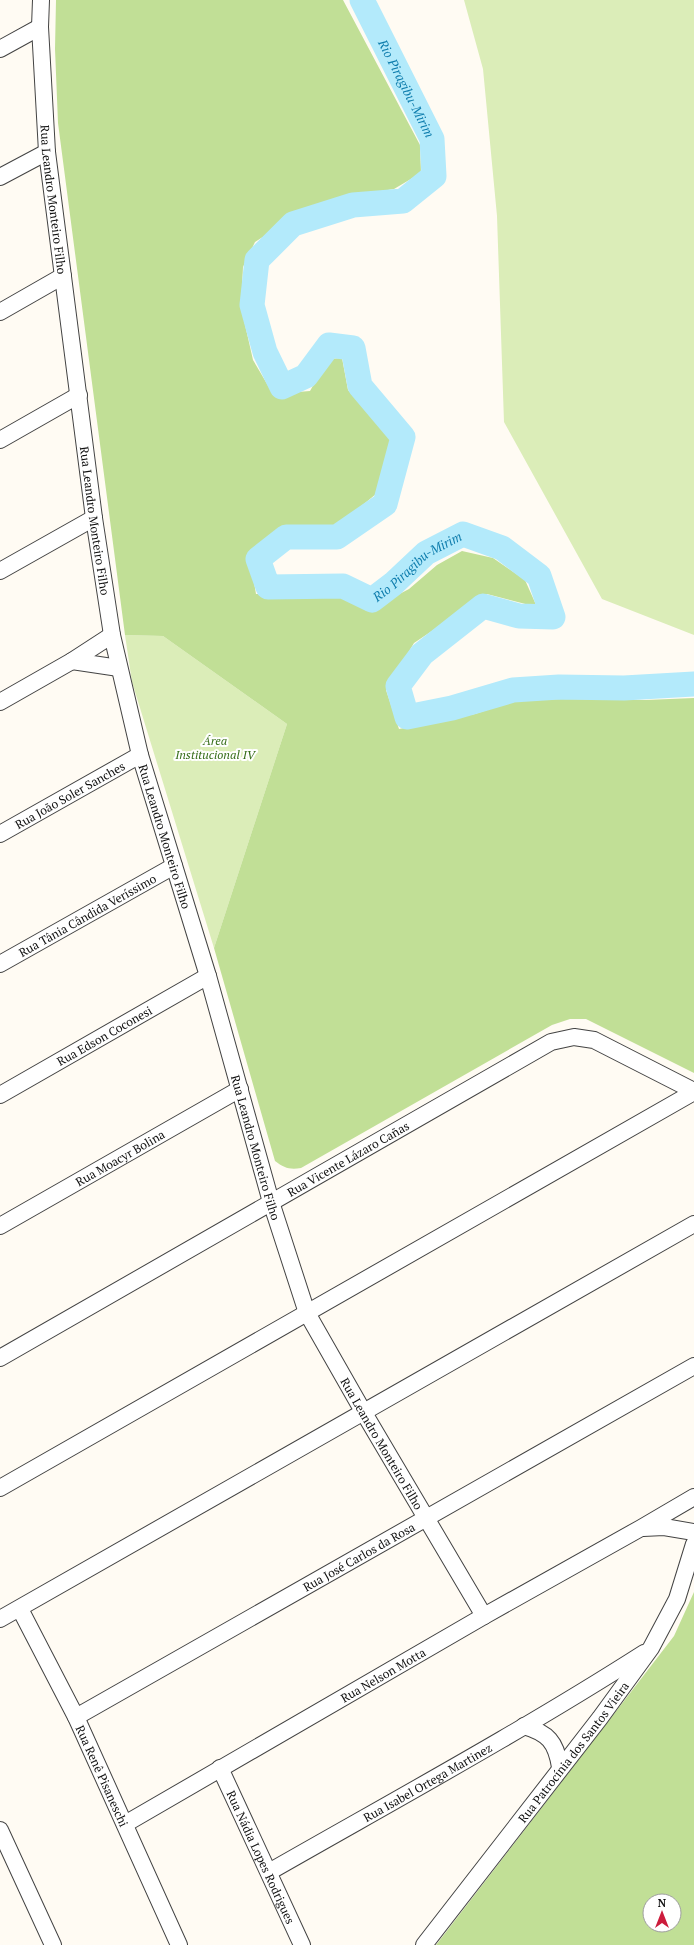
<svg xmlns="http://www.w3.org/2000/svg" width="694" height="1945" viewBox="0 0 694 1945" font-family="'PT Serif',serif">
	<rect width="100%" height="100%" fill="#fffbf3"/>
	<path fill="#dbedb8" d="M464,0H694V635L602,599L504,422L497,216L483,69Z
		M125,635L163,636L287,724L214,948L132,682Z"/>
	<path fill="#c1df96" fill-rule="evenodd" d="M56,0H343L420,145L421,173L394,189L344,197L300,213L255,242L243,267L241,307L253,360L273,394L310,391L328,359L342,358L348,390L392,438L376,494L336,527L281,529L249,553L256,594L342,596L367,611L409,589L437,565L462,551L493,558L525,580L537,607L487,594L414,643L386,690L399,729L475,714L514,701L561,699L646,700L694,698V1073L586,1019H570L552,1025L301,1168C290,1170 284,1168 275,1161L214,948L287,724L163,636L125,635L58,123L55,49Z
		M694,1592V1945H436L674,1636ZM650,1901H674V1925H650Z"/>
	<g fill="none" stroke-linecap="round" stroke-linejoin="round">
		<path stroke="#b3eafb" stroke-width="25" id="s1" d="M362,0L432,139L434,176L403,201L353,205L293,224L257,260L252,305L265,352L282,387L306,376L329,345L353,348L360,386L403,437L385,504L337,537H286L258,559L268,587L343,586L372,600L393,584L426,553L463,534L502,548L539,576L553,617L519,616L483,606L422,654L398,686L407,717L452,708L513,690L559,687L624,688L694,684"/>
		<g stroke="#434343" stroke-width="18">
			<g id="street">
				<path id="s2" d="M41,0L40,27L47,152L94,518L112,635L140,755L208,976L271,1202L307,1313L364,1413L484,1616"/>
				<path d="M0,49L40,27"/>
				<path d="M0,177L47,152"/>
				<path d="M0,312L63,276"/>
				<path d="M0,440L79,395"/>
				<path d="M0,571L94,518"/>
				<path d="M72,661L119,668"/>
				<path d="M0,702L72,661L112,635"/>
				<path id="s3" d="M0,834L140,755"/>
				<path id="s4" d="M0,964L174,866"/>
				<path id="s5" d="M0,1095L208,976"/>
				<path id="s6" d="M0,1226L240,1089"/>
				<path id="s7" d="M0,1358L551,1042L574,1037L594,1040L694,1091"/>
				<path d="M0,1488L694,1092"/>
				<path d="M643,1528L664,1527L694,1532"/>
				<path id="s8" d="M20,1609L76,1717L179,1945"/>
				<path d="M0,1619L694,1224"/>
				<path id="s9" d="M76,1717L694,1366"/>
				<path d="M524,1726C548,1733 556,1742 560,1767"/>
				<path id="s10" d="M220,1768L302,1945"/>
				<path id="s11" d="M125,1824L484,1616L641,1528L694,1497"/>
				<path d="M0,1830L53,1945"/>
				<path id="s12" d="M269,1872C395,1800 522,1731 644,1653"/>
				<path id="s13" d="M424,1945L600,1718L651,1648L677,1599L694,1544"/>
			</g>
		</g>
		<use href="#street" stroke="#fff" stroke-width="16"/>
	</g>
	<g text-anchor="middle" dominant-baseline="central" stroke-width="4" stroke-linejoin="round" paint-order="stroke">
		<g font-size="12" fill="#101010" stroke="#fff">
			<text stroke="none"><textPath href="#s2" startOffset="200">Rua Leandro Monteiro Filho</textPath></text>
			<text stroke="none"><textPath href="#s2" startOffset="524">Rua Leandro Monteiro Filho</textPath></text>
			<text stroke="none"><textPath href="#s3" startOffset="80">Rua João Soler Sanches</textPath></text>
			<text stroke="none"><textPath href="#s2" startOffset="848">Rua Leandro Monteiro Filho</textPath></text>
			<text stroke="none"><textPath href="#s4" startOffset="100">Rua Tânia Cândida Veríssimo</textPath></text>
			<text stroke="none"><textPath href="#s5" startOffset="120">Rua Edson Coconesi</textPath></text>
			<text stroke="none"><textPath href="#s2" startOffset="1172">Rua Leandro Monteiro Filho</textPath></text>
			<text stroke="none"><textPath href="#s6" startOffset="138">Rua Moacyr Bolina</textPath></text>
			<text stroke="none"><textPath href="#s7" startOffset="401">Rua Vicente Lázaro Cañas</textPath></text>
			<text stroke="none"><textPath href="#s2" startOffset="1496">Rua Leandro Monteiro Filho</textPath></text>
			<text stroke="none"><textPath href="#s9" startOffset="325">Rua José Carlos da Rosa</textPath></text>
			<text stroke="none"><textPath href="#s11" startOffset="298">Rua Nelson Motta</textPath></text>
			<text stroke="none"><textPath href="#s13" startOffset="244">Rua Patrocínia dos Santos Vieira</textPath></text>
			<text stroke="none"><textPath href="#s8" startOffset="186">Rua Renê Pisaneschi</textPath></text>
			<text stroke="none"><textPath href="#s12" startOffset="182">Rua Isabel Ortega Martinez</textPath></text>
			<text stroke="none"><textPath href="#s10" startOffset="98">Rua Nádia Lopes Rodrigues</textPath></text>
		</g>
		<g font-size="12" font-style="italic" fill="#376e1a" stroke="#fff">
			<text x="215" y="740">Área<tspan x="215" dy="14">Institucional IV</tspan></text>
		</g>
		<g font-size="13" font-style="italic" fill="#0e7dad" stroke="#fff">
			<text stroke="none"><textPath href="#s1" startOffset="99">Rio Piragibu-Mirim</textPath></text>
			<text stroke="none"><textPath href="#s1" startOffset="1132">Rio Piragibu-Mirim</textPath></text>
		</g>
	</g>
	<g transform="translate(662 1913)"><circle r="19" fill="#ffffff" stroke="#9f9f9f"/>
	<path d="M0-3L7 15L0 10L-7 15Z" fill="#cc1c3c"/>
	<text y="-6" font-size="11" font-weight="bold" text-anchor="middle" fill="#101010">N</text>
	</g>
</svg>
